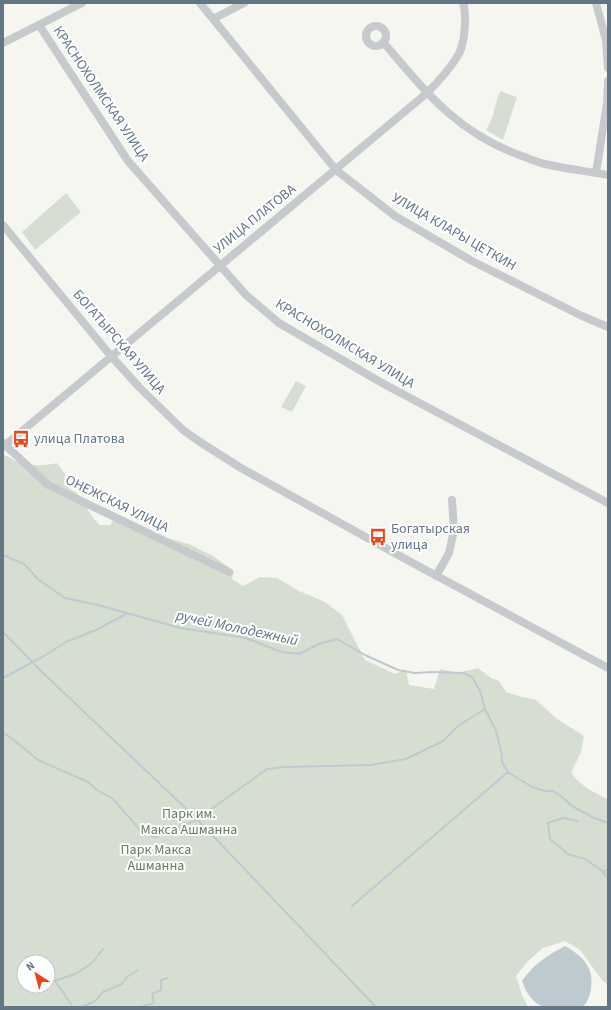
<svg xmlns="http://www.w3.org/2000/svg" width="611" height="1010" viewBox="0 0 611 1010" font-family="'Source Sans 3',sans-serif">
	<rect width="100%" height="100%" fill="#f6f6f1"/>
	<path fill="#d6ded2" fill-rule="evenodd" d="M501,91L517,97L503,140L486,130L492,118L498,96Z
		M66,193L81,212L35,250L22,232Z
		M296,381L306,386L292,412L281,407Z
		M3,455C10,456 12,460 18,462C30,466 45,466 57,463L65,474L64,485L77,493L94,519L100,525H110L117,514L160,536L189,544L213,556L234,571L232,579L243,586L260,577L277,578L299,591L325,602L342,615L365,660L395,674L406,669L409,685L434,689L440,669L457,673L478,668L491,678L499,681L506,692L522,697L536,700L557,719L584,736L581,752L571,773C581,786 593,792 608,799V985L602,980L580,950L565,941L543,948L528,961L516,976L522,995L528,1007H3ZM24,962H48V986H24Z"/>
	<path fill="#becacf" d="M565,946C585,957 596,970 590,994C588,999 587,1004 582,1007H544C532,1003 526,992 522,981C534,964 546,956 565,946Z"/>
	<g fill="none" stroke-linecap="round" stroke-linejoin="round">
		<path stroke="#becacf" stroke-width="2" d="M3,555L24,564L39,580L65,598L98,605L180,628L246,638L282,652L299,654L319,644L337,639L365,655L398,670L415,673L432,672L463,673L472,677L480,691L485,709L496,731L502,755V762L508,772L532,787L545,791H553L562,797L572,806L594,818L608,823
			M5,634L41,671L197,819L376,1007
			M3,678L44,656L66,642L96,630L128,613
			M3,733L7,735L20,745L38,760L88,782L97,790L113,799L142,832L155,837L196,820L267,769L285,767L371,765L406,759L443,741L458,726L485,709
			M578,821L563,818L548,823L550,839L568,854L585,859L601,870L608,878
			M603,872L608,869
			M352,906L508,772
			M48,971L73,1007
			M55,981L77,973L92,963L103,949
			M82,1007L95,1001L103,992L122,984L127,977L138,970
			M142,1007L143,1006L154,1003L152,994L161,990V980L167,978"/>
		<path stroke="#c7cacd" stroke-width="8" d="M200,3L336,170L395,216L472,261L582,316L608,327
			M596,3L606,40L608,68
			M213,19L244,3
			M39,25L128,161L246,295L279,323L382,383L608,503
			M366 36a10 10 0 1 1 20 0a10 10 0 1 1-20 0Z
			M383,42C426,92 457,133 522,156C530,159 537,162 545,164C566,169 587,171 608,175
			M3,43L82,3
			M596,173L607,103L608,81
			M3,225L111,356L139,387L183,430L200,442L241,468L409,561L608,668
			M3,443L48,485L229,572
			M3,447L427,93C438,82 449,70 457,57C465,46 467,16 463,3
			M436,576L449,553L454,530L452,500"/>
	</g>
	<defs>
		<g id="bus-bare" transform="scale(1.38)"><path d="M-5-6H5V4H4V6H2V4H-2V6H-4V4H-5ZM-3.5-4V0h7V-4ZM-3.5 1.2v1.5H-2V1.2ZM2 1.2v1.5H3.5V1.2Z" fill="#f24315" stroke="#fff" stroke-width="2.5" paint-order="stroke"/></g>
	</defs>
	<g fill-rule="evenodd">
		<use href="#bus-bare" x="21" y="439"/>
		<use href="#bus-bare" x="378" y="537"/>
	</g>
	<g text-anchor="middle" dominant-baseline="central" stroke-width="4" stroke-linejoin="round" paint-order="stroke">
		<g font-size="14" fill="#627685" stroke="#fff">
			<text transform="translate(101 94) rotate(56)">КРАСНОХОЛМСКАЯ УЛИЦА</text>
			<text transform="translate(255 219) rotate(-39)">УЛИЦА ПЛАТОВА</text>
			<text transform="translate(454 232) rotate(30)">УЛИЦА КЛАРЫ ЦЕТКИН</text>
			<text transform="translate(119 342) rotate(49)">БОГАТЫРСКАЯ УЛИЦА</text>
			<text transform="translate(345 344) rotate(31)">КРАСНОХОЛМСКАЯ УЛИЦА</text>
			<text transform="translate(117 504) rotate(26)">ОНЕЖСКАЯ УЛИЦА</text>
		</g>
		<g font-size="14" fill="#627685" stroke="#fff" text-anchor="start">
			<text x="34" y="439">улица Платова</text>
			<text x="391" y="529">Богатырская<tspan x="391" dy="16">улица</tspan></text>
		</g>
		<g font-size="14" fill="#677c61" stroke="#fff">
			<text x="189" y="814">Парк им.<tspan x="189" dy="16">Макса Ашманна</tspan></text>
			<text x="156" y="850">Парк Макса<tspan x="156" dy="16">Ашманна</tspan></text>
		</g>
		<g font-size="15" font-style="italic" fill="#5d7983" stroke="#fff">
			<text transform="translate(237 628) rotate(12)">ручей Молодежный</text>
		</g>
	</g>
	<rect width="611" height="1010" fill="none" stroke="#627685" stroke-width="8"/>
	<g transform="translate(36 974) rotate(324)"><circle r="19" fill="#ffffff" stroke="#c0c8ce"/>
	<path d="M0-3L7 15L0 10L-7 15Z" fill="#f24315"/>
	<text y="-6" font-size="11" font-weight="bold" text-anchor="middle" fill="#627685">N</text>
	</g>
</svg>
